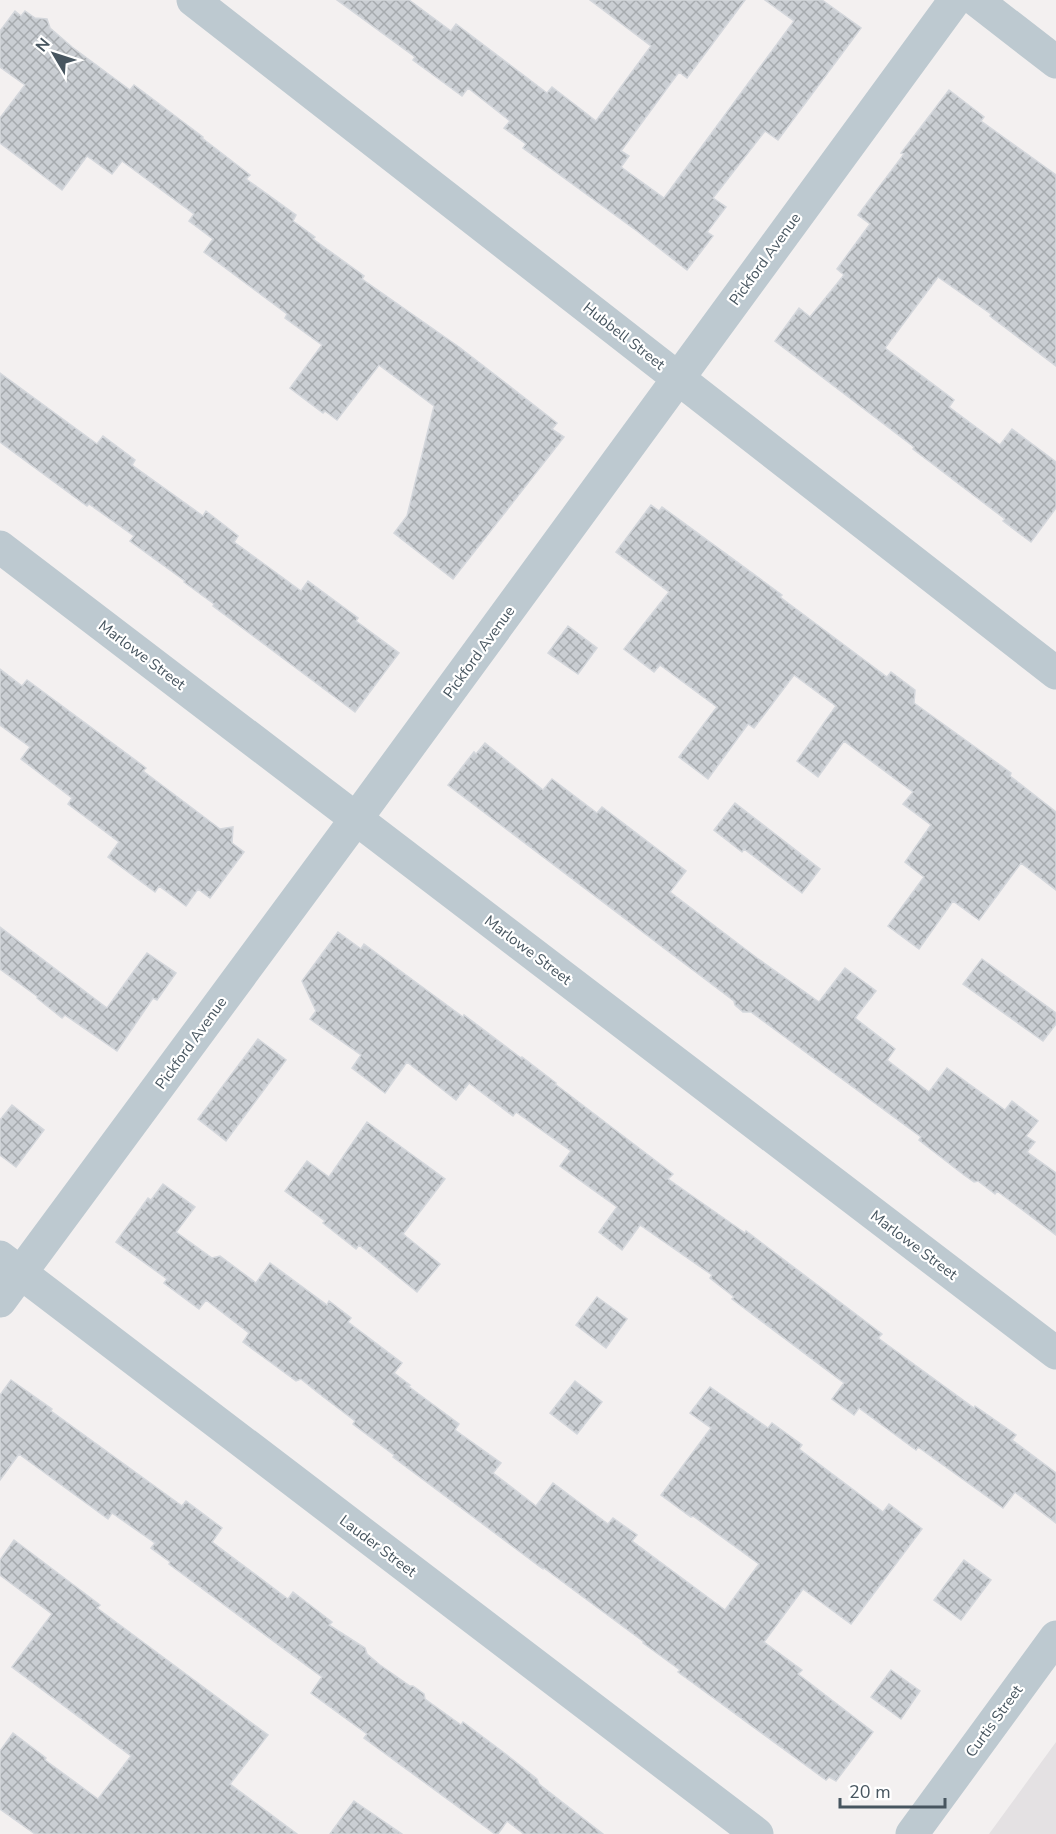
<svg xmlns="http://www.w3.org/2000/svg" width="1056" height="1834" viewBox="0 0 1056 1834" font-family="'Nunito Sans',sans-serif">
	<defs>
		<pattern id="building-cross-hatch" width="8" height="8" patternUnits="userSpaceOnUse" patternTransform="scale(1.5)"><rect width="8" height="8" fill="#caced3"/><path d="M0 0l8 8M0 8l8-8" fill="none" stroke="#a6aaae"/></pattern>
	</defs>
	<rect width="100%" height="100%" fill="#f3f0f0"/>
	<path fill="#e4e1e3" d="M1056,1742V1834H989Z"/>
	<path fill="url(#building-cross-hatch)" stroke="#d4d7dc" stroke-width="1.5" d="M337,0H409L451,31L456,24L547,93L552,87L596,121L651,46L590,0H745L687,78L679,72L621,151L629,156L621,167L664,198L794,21L765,0H822L861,28L778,140L765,131L713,198L726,207L707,232L713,236L687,270L637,231L523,148L526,144L504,128L510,121L468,88L462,96L413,60L415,57Z
		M15,11L21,16L25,11L35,18L47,19L50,28L72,47L130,90L134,85L203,137L202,138L250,175L246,179L296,215L293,221L315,237L313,239L364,276L362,279L459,347L557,423L552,429L564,437L453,579L394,533L407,516L434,406L379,365L337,420L325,411L323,413L290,388L322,345L285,318L287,314L204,252L213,239L189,221L194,214L122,161L112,174L87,156L62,190L0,143V118L25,85L0,67V31Z
		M949,90L984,117L981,121L1056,175V366L990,316L991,314L938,277L885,348L954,400L949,407L1000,445L1012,429L1056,462V508L1031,542L1003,521L1005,519L913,449L914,447L775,341L799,308L810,317L844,275L837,269L870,224L858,215L904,154L901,153Z
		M0,373L97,444L103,436L135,460L132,465L203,516L206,511L238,536L234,542L301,591L308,581L358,618L356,621L399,653L355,712L213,606L214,604L184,582L185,581L130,541L134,536L89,504L87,506L0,442Z
		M651,505L659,511L662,507L782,595L780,597L887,677L891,672L915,690L914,703L1011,773L1010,776L1056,812V890L1021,863L979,920L953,901L919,949L888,926L924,877L905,862L931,825L903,804L913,792L844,741L818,777L797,761L836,706L794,675L754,728L748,724L708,779L679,757L717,707L660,665L654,672L624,649L669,592L616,552Z
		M568,626L597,648L578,674L548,653Z
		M0,669L22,686L27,680L146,768L143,771L220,829L233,827L232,843L244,852L210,898L198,889L186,906L159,886L155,892L108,857L119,842L68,804L72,798L21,759L30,747L0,725Z
		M485,743L543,790L552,779L597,813L602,807L686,871L670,892L757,958L819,1002L845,968L876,991L855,1018L895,1049L887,1060L929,1092L947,1068L1005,1110L1012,1101L1038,1121L1026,1136L1035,1142L1027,1152L1056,1173V1235L997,1191L995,1194L978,1181L974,1182L964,1175L919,1140L921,1137L751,1012H743L735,1005L734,1001L448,785L474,752L476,754Z
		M735,803L820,869L802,893L744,849L742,852L714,830Z
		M0,927L107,1008L147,953L176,973L157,1000L153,998L117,1051L65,1015L62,1018L37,998L38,997L0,969Z
		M338,932L361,949L364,944L463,1017L464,1015L521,1058L522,1057L556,1083L555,1084L673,1174L668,1179L745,1233L746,1231L882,1334L878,1338L974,1408L975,1406L1016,1435L1012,1440L1056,1473V1523L1015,1492L1003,1508L918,1447L916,1450L859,1408L854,1415L832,1399L844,1383L732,1299L734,1297L710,1278L712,1275L640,1225L622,1250L599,1232L617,1207L560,1166L571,1151L516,1112L513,1116L469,1083L456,1100L407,1062L385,1093L352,1068L361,1055L310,1019L316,1011L302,981Z
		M982,959L1056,1013V1024L1043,1041L963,984Z
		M258,1039L286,1060L226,1141L198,1119Z
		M12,1105L44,1130L16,1167L0,1155V1120Z
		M367,1122L445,1179L403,1234L440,1264L417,1292L359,1245L356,1249L323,1223L325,1221L285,1191L307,1161L329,1177Z
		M163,1184L195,1207L176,1232L212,1258L220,1256L256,1283L270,1263L327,1305L329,1301L351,1318L348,1322L402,1363L394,1373L410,1385L408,1386L459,1424L455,1430L501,1463L493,1473L536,1506L553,1483L608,1524L613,1518L637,1535L632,1541L725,1610L759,1564L693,1516L691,1517L661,1495L711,1428L690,1413L710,1387L768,1428L772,1423L802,1445L799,1449L883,1512L889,1504L922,1529L851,1624L803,1589L764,1642L802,1670L798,1674L873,1732L836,1781L829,1777L826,1780L678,1672L680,1670L643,1643L644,1642L544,1568L543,1569L393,1457L394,1455L353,1424L355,1421L317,1392L301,1379L296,1381L243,1342L249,1333L206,1300L199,1309L164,1283L167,1279L116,1242L148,1198L151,1200Z
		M597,1297L627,1319L606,1348L576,1325Z
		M11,1380L52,1409L51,1411L182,1506L186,1501L222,1528L212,1542L288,1599L293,1592L332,1622L329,1625L365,1648L367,1654L380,1665L410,1686H413L424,1694L425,1699L461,1725L463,1722L503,1752L537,1779L539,1784L603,1834H524L507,1821L498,1834H495L364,1738L367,1734L311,1693L322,1677L169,1564L170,1562L151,1548L155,1543L112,1513L108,1519L19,1454L0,1480V1395Z
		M575,1381L602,1402L577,1434L550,1413Z
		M14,1540L100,1605L97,1608L268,1735L230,1784L297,1834H35L0,1809V1751L13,1733L46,1758L45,1760L98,1799L131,1756L12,1667L52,1614L0,1575V1560Z
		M964,1560L991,1580L961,1620L934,1600Z
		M891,1670L920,1691L901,1719L871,1697Z
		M354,1801L402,1834H330Z"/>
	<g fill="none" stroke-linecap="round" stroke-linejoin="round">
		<path stroke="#bdc9d0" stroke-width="33" d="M193,0L1056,673
			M976,0L1056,62
			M0,547L1056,1353
			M0,1257L757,1834
			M0,1301L356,819L955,0
			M912,1834L1056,1637"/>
	</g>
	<g text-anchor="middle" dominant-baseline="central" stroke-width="4.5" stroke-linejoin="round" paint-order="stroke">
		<g font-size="15" fill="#47555f" stroke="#fff">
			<text transform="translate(765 259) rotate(-54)">Pickford Avenue</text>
			<text transform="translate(624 336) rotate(38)">Hubbell Street</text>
			<text transform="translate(479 652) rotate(-54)">Pickford Avenue</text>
			<text transform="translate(142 655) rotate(37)">Marlowe Street</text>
			<text transform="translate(528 950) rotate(37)">Marlowe Street</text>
			<text transform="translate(191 1043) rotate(-54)">Pickford Avenue</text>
			<text transform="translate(914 1245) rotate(37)">Marlowe Street</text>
			<text transform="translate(378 1546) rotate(37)">Lauder Street</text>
			<text transform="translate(994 1721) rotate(-54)">Curtis Street</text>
		</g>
	</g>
	<g transform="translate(54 54) rotate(309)" stroke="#ffffff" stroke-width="4.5" paint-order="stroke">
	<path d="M0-4.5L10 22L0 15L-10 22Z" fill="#47555f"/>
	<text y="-9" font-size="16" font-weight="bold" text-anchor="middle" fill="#47555f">N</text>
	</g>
	<path d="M840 1798v9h105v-9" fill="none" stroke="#47555f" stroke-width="3"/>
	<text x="849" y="1798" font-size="18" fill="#47555f" stroke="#ffffff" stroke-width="4.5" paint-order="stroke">20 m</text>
</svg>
